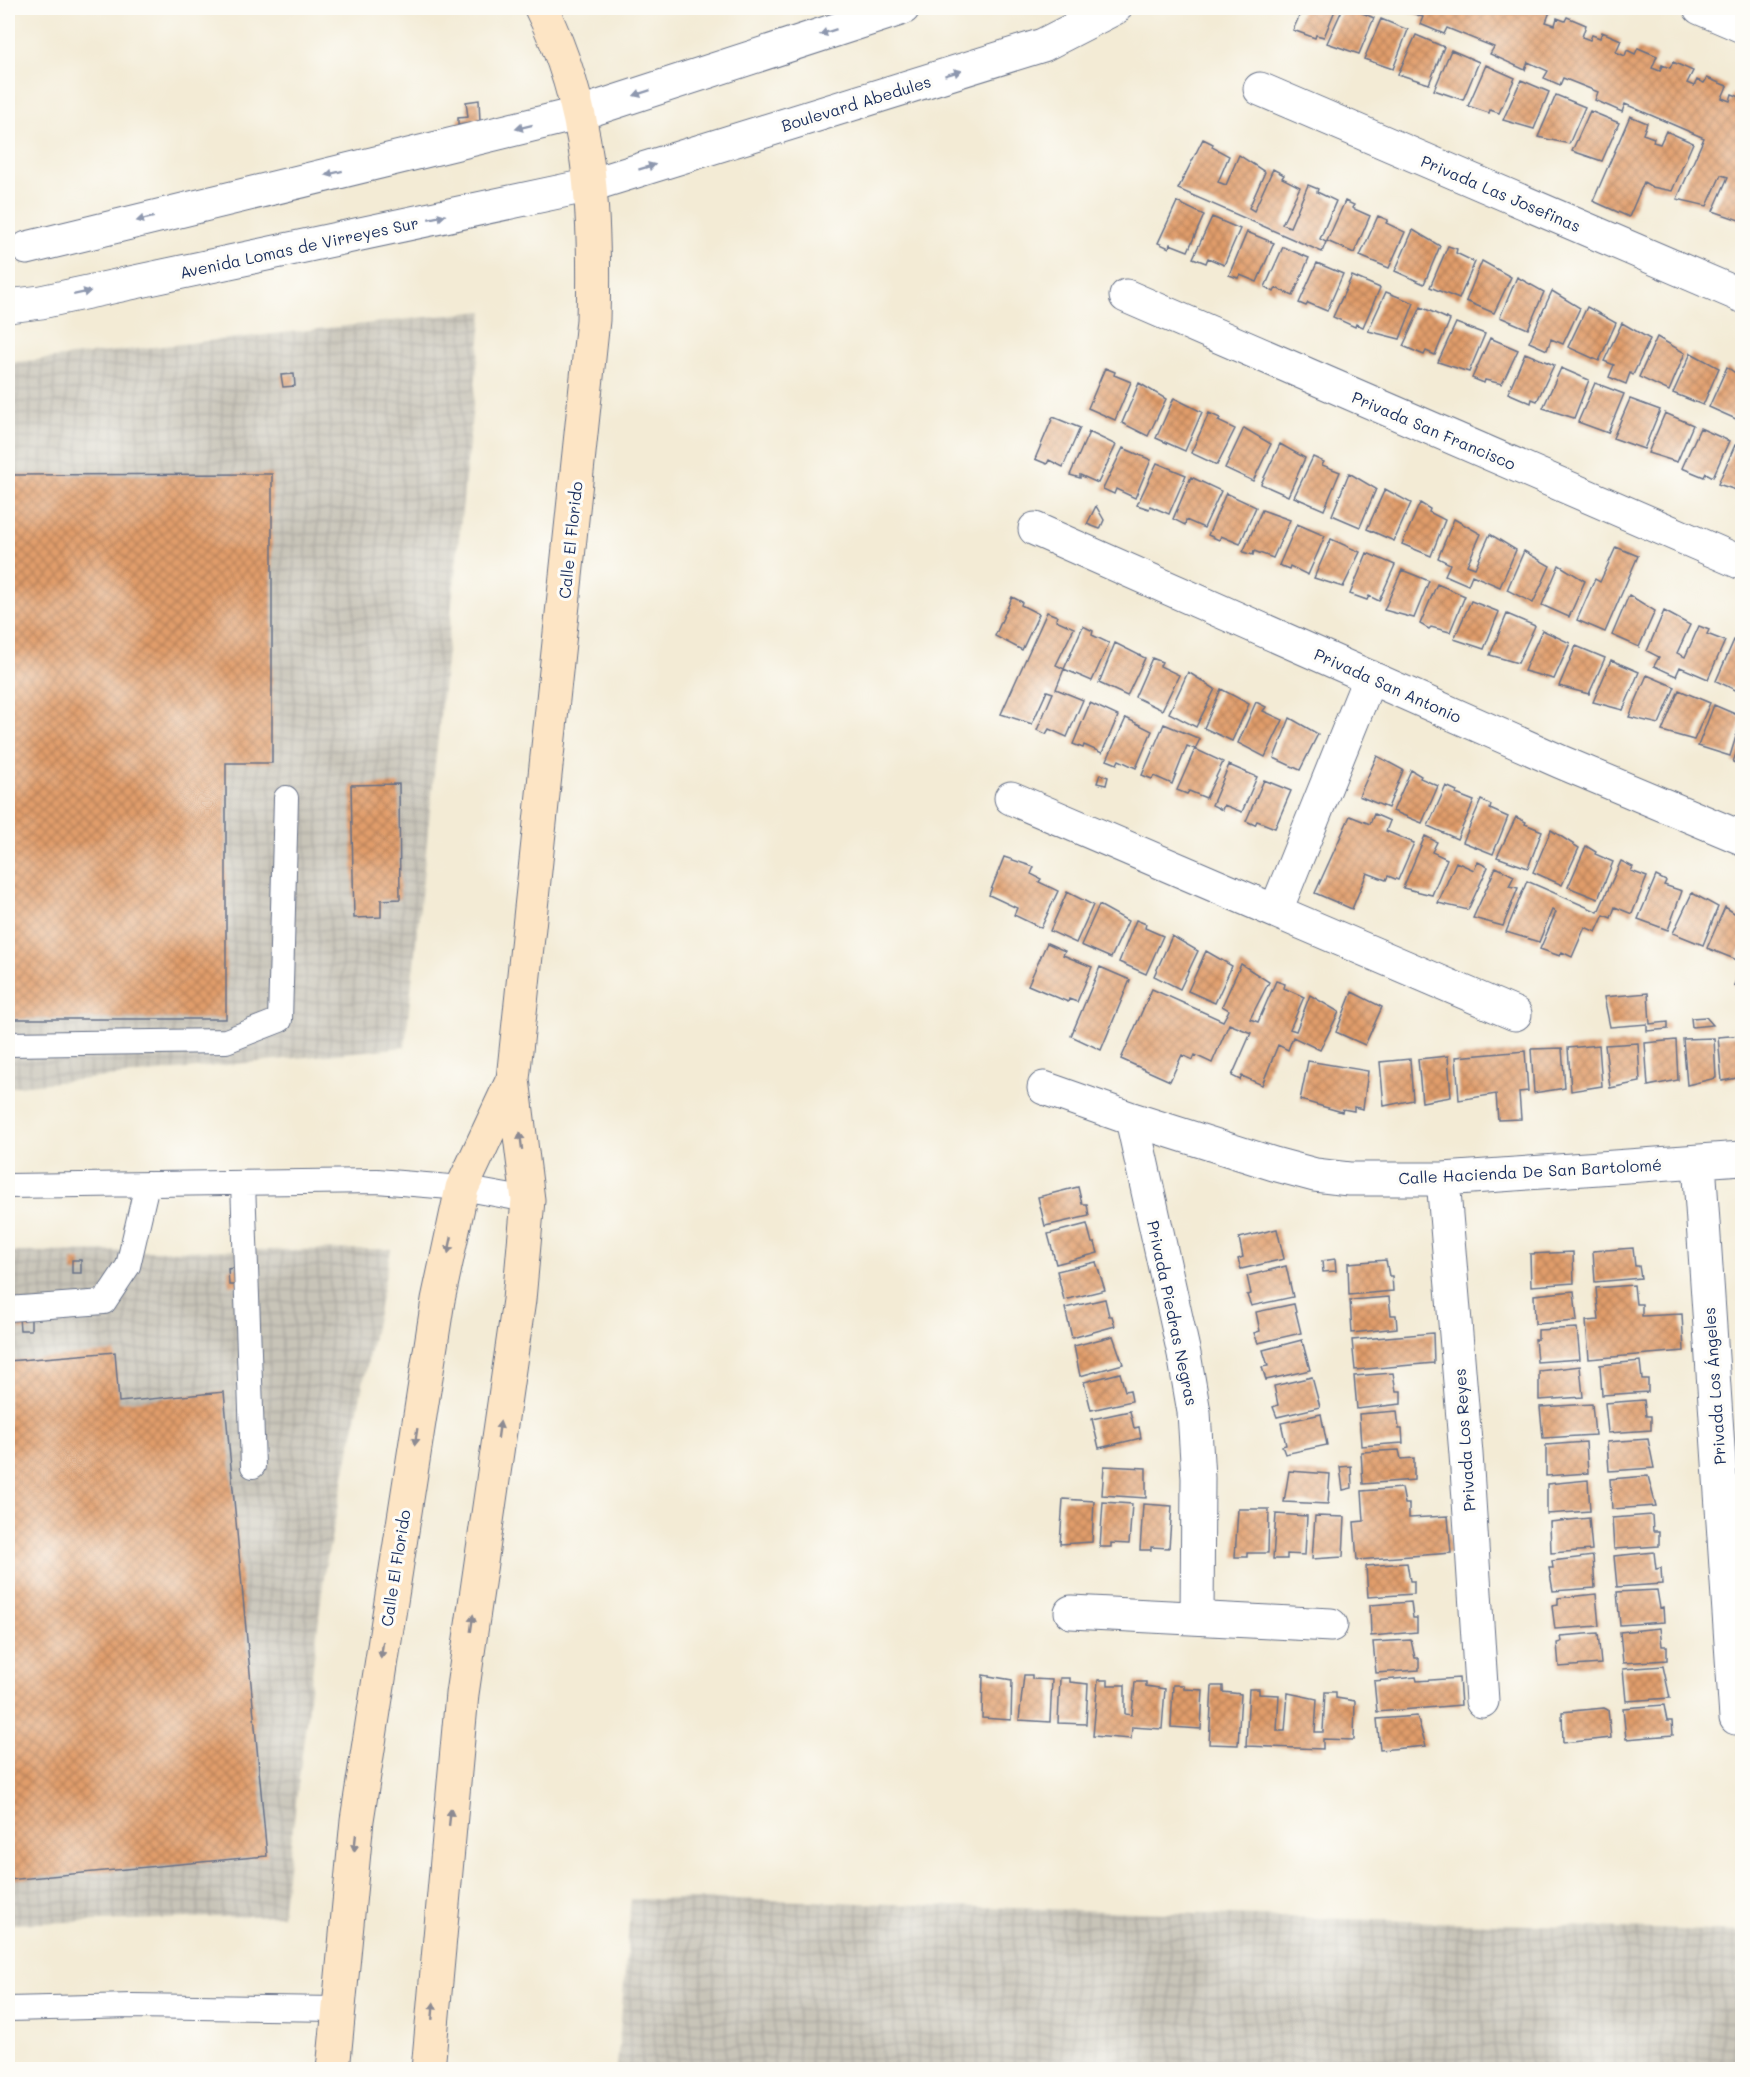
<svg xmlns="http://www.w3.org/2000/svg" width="1750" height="2077" viewBox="0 0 1750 2077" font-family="Mali,sans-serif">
	<defs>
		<pattern id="industrial-grid" width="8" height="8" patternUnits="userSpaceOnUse" patternTransform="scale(1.5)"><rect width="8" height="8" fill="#c8c4b8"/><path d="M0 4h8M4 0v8" fill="none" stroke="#aba9a1"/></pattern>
		<pattern id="building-cross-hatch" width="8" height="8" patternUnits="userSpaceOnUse" patternTransform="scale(1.5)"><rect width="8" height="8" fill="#e19d6a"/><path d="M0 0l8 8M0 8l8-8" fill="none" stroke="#b6805a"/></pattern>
	</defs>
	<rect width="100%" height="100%" fill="#fdfcf7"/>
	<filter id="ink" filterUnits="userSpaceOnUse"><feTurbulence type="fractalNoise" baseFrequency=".0167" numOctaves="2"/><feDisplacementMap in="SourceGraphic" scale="12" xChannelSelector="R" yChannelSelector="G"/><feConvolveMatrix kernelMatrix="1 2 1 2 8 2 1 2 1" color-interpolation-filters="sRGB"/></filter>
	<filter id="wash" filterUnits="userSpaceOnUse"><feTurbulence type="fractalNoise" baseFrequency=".008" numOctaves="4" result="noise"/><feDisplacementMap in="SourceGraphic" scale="24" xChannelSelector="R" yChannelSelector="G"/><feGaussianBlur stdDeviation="1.35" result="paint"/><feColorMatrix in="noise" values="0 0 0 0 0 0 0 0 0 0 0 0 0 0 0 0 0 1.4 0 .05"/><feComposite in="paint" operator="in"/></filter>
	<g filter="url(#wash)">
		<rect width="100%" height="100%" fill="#f3ebd5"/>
		<path fill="url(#industrial-grid)" d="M483,311L405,1047L8,1087V363Z
			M391,1249L325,1568L282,1915L8,1924V1252Z
			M631,1899H739L1742,1932V2069H617Z"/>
		<g id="blocks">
			<path fill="url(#building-cross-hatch)" d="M1303,8H1336L1324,37L1316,35L1315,38L1293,30Z
				M1343,8H1351L1374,18L1359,54L1327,43Z
				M1399,8H1512L1520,11L1521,8H1547L1551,9L1546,22L1555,25L1557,18L1565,21L1567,17L1586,25L1582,37L1590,40L1592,35L1600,38L1602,32L1621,40L1616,52L1625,56L1627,50L1635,54L1638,48L1657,56L1652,68L1660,71L1662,65L1670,68L1673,62L1693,71L1687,83L1694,86L1697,80L1704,83L1707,78L1727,86L1722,98L1730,101L1732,94L1740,97L1742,91V157L1738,155L1736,161L1742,165V221L1713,211L1728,177L1721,175L1707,206L1677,199L1704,138L1625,104L1622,112L1595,100L1598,92L1563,78L1560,85L1544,78L1548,71L1528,62L1525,70L1490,54L1494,47L1447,28L1444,34L1420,24L1423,17Z
				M1381,19L1408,30L1393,69L1364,59Z
				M1416,35L1444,47L1429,84L1398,74Z
				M1451,50L1479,62L1463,100L1434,90Z
				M1486,65L1515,78L1499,113L1490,110L1489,113L1468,106Z
				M1521,80L1549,92L1534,129L1503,120Z
				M1556,95L1585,107L1569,144L1538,137Z
				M479,100L480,122L458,125V118L468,117L466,102Z
				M1590,111L1619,123L1602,161L1572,151Z
				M1630,116L1647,123L1643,134L1654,138L1653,142L1660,144L1666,131L1693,143L1672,191L1652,187L1644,182L1629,217L1593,201Z
				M1203,139L1213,144L1212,147L1229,156L1218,182L1226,185L1239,155L1265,172L1249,208L1254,211L1273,169L1284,175L1282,178L1300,187L1282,224L1290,227L1308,185L1318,189L1317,192L1336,201L1320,239L1326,242L1322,252L1178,189Z
				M1345,201L1354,205L1352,208L1370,216L1354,253L1327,241Z
				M1177,202L1204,215L1188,251L1170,244L1169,248L1158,243Z
				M1378,216L1388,220L1386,223L1405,232L1389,268L1360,256Z
				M1212,217L1240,229L1224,265L1208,258L1206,263L1193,258Z
				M1413,230L1440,246L1424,284L1395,271Z
				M1247,232L1274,243L1257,282L1240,275L1238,278L1229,275Z
				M1448,246L1457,249L1456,253L1475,262L1459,299L1430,287Z
				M1283,247L1309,258L1293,296L1276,288L1274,292L1265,287Z
				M1482,261L1511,277L1494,313L1466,301Z
				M1317,263L1343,274L1327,311L1308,303L1306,306L1299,303Z
				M1352,276L1380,288L1363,327L1356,324L1355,327L1333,317Z
				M1517,277L1544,292L1528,329L1500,317Z
				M1552,291L1580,308L1563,344L1551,339L1547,350L1529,342Z
				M1386,292L1414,303L1400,339L1368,331Z
				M1421,307L1450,320L1435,355L1426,351L1424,355L1403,346Z
				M1587,307L1616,323L1599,361L1568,347Z
				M1456,323L1485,334L1469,372L1438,362Z
				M1622,323L1650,339L1633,375L1630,373L1626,384L1609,377L1614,365L1604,361Z
				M1657,337L1685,353L1669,391L1639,377Z
				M1490,338L1518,350L1502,384L1485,380L1484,383L1472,378Z
				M1525,353L1554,365L1537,401L1532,399L1531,403L1508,393Z
				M1691,353L1719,368L1703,405L1673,393Z
				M1727,367L1742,378V410L1738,420L1709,407Z
				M1105,368L1115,372L1114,375L1131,382L1115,420L1088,408Z
				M1561,368L1589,380L1574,418L1543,408Z
				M294,374L295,386L283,387L281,375Z
				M1139,383L1166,399L1148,436L1122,423Z
				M1595,383L1624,394L1608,433L1578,422Z
				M1174,398L1202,412L1185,451L1156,438Z
				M1630,399L1660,410L1644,449L1613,438Z
				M1209,413L1220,418L1218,421L1235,429L1217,465L1191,453Z
				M1665,413L1693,425L1677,462L1648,453Z
				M1053,417L1080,428L1063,467L1049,460L1047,464L1035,459Z
				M1244,428L1271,444L1253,481L1225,468Z
				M1700,428L1729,441L1713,477L1706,473L1704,477L1682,468Z
				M1089,432L1116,445L1098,483L1080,475V478L1070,475Z
				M1280,444L1305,458L1288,496L1261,484Z
				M1735,445L1742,448V492L1718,484Z
				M1123,448L1151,460L1135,498L1116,489L1114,494L1103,489Z
				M1313,457L1324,462L1322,465L1340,472L1324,510L1294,497Z
				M1157,463L1186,475L1169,514L1150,506L1149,509L1137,505Z
				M1349,473L1376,489L1360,527L1332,515Z
				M272,474V763H226V1019H8V475Z
				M1191,477L1221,491L1204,528L1186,520L1185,525L1173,519Z
				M1385,489L1411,503L1394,541L1367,529Z
				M1226,493L1256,507L1240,544L1221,536L1219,540L1208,535Z
				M1420,503L1430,509L1429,512L1445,520L1431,556L1402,544Z
				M1096,506L1104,520L1100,529L1087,524Z
				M1262,510L1290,520L1273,558L1254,551L1253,555L1243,552Z
				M1454,519L1481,534L1467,565L1475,568L1490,534L1516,550L1500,587L1472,575L1468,585L1445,575L1450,564L1438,558Z
				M1297,524L1325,536L1308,575L1290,566L1289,569L1279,565Z
				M1331,539L1360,552L1343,587L1314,578Z
				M1616,547L1638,556L1605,632L1577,620L1595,579L1600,582Z
				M1524,551L1550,566L1533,603L1507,590Z
				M1367,553L1395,565L1379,601L1369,596L1367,600L1350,594Z
				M1559,565L1585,581L1569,617L1542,605Z
				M1402,570L1429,581L1414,618L1384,610Z
				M1437,584L1465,596L1450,632L1431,627L1429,629L1420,624Z
				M1629,595L1655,611L1639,647L1612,635Z
				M1012,597L1022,602L1021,605L1039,614L1022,650L995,636Z
				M1471,601L1499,612L1484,649L1454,639Z
				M1664,611L1690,625L1677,653L1685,657L1699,626L1709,630L1707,634L1725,641L1708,679L1680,667L1676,676L1654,666L1659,657L1647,651Z
				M1047,612L1057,616L1056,620L1074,628L1056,665L1064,669L1083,626L1093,631L1092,635L1109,643L1092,681L1064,669L1056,689L1083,700L1067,737L1049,729L1046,734L1037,730L1053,693L1047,691L1032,724L1001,714Z
				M1507,614L1535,626L1518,663L1490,655Z
				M1542,630L1570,643L1554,679L1524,671Z
				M1734,640L1742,644V693L1716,681Z
				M1115,643L1145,658L1127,696L1099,683Z
				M1576,646L1605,658L1589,694L1559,686Z
				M1152,658L1162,662L1160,666L1179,675L1162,710L1135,697Z
				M1611,660L1639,672L1623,710L1593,702Z
				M1188,672L1215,689L1196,727L1169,713Z
				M1647,675L1675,687L1659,724L1629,717Z
				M1221,689L1249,704L1232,741L1204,728Z
				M1679,690L1710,703L1694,740L1662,731Z
				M1256,702L1266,707L1263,711L1283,720L1265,757L1238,743Z
				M1090,703L1118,716L1102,753L1084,745L1083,748L1073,744Z
				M1714,705L1742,717L1730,756L1698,746Z
				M1126,718L1152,731L1136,768L1119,760L1117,764L1107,760Z
				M1290,718L1318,734L1300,770L1274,758Z
				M1164,724L1200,739L1195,749L1187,746L1172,784L1154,776L1152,779L1142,775Z
				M1742,737V766L1733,762Z
				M1195,749L1223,762L1206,798L1189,791L1187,794L1177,790Z
				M1377,756L1403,770L1388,808L1359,796Z
				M1229,765L1257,777L1242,812L1224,805L1222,810L1212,805Z
				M1411,770L1421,776L1420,778L1438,786L1422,823L1393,811Z
				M1100,774L1108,777L1106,785L1097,783Z
				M1264,780L1291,791L1275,828L1257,821L1255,825L1246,821Z
				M399,784L400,899L381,900V917L354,918L351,785Z
				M1446,786L1457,791L1456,794L1474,801L1457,839L1428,826Z
				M1481,800L1491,805L1490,809L1508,817L1493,854L1463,842Z
				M1374,814L1390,821L1386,831L1414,843L1398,880L1388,876L1386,880L1367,873L1352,909L1315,893L1350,816L1370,824Z
				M1516,817L1526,822L1525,824L1542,831L1528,868L1497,857Z
				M1551,830L1579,848L1562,885L1533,872Z
				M1425,836L1437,842L1432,852L1447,859L1432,895L1403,888Z
				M1586,846L1596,852L1595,854L1613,862L1598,899L1568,887Z
				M1004,857L1034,867L1031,874L1041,879L1039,882L1058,891L1041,928L1014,915L1017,908L989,895Z
				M1621,861L1633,867L1631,871L1647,877L1632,914L1615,907L1611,918L1604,915L1596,932L1585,927L1572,957L1562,952L1560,956L1540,949L1556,912L1552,910L1539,942L1506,932L1527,881L1598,912Z
				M1456,862L1474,870L1478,862L1488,867L1468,910L1438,903Z
				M1496,867L1514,876L1509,886L1518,888L1503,926L1473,918Z
				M1656,876L1666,881L1664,885L1682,891L1668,930L1638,919Z
				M1067,892L1093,905L1076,943L1050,931Z
				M1692,893L1718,907L1703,945L1673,933Z
				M1099,905L1128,921L1111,958L1081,945Z
				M1725,907L1742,918V947L1737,960L1707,948Z
				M1136,920L1146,924L1145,928L1163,936L1146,974L1119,962Z
				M1172,936L1198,951L1180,989L1154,976Z
				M1047,943L1065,951L1063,955L1092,967L1077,1002L1069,999L1068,1002L1028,985Z
				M1206,951L1232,966L1215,1003L1188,991Z
				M1241,964L1269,982L1250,1019L1258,1022L1276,981L1285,984L1284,988L1304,997L1290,1029L1296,1031L1310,995L1339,1012L1320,1050L1293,1037L1288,1050L1278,1045L1262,1085L1242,1076L1240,1080L1232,1076L1251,1033L1229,1024L1212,1063L1195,1055L1193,1060L1182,1055L1170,1081L1121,1059L1152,989L1223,1021L1229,1010L1222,1006Z
				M1100,967L1130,980L1101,1050L1071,1036Z
				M1742,967V988L1734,985Z
				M1352,992L1382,1007L1365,1045L1336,1032Z
				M1648,993L1650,1024L1668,1022V1029L1647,1031V1024L1610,1027L1604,997Z
				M1706,1017L1713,1025L1692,1027L1691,1018Z
				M1742,1035V1077L1722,1081L1718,1037Z
				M1714,1038L1716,1078L1687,1085L1683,1039Z
				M1676,1040L1678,1080L1648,1086L1645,1043Z
				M1638,1043L1640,1082L1610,1088L1605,1045Z
				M1599,1045L1602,1086L1571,1091L1568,1048Z
				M1562,1048L1565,1088L1534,1093L1531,1049Z
				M1525,1051L1528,1091L1519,1092L1521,1119L1498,1120L1496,1094L1459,1100L1456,1057Z
				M1448,1056L1451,1097L1422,1102L1418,1059Z
				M1410,1059L1413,1100L1384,1106L1380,1062Z
				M1308,1061L1368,1071L1363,1109L1354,1107V1111L1343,1109L1342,1112L1300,1100Z
				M1078,1187L1082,1204H1087L1089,1216L1045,1226L1038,1197Z
				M1087,1224L1092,1243H1095L1098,1253L1056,1264L1048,1234Z
				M1277,1229L1284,1259L1241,1269L1238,1259L1243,1257L1239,1238Z
				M1633,1248L1635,1266H1639L1641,1278L1595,1282L1593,1251Z
				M1573,1252L1574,1283L1531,1286L1530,1254Z
				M1335,1259L1336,1271L1323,1272L1322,1261Z
				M72,1260H81V1273H72Z
				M1386,1260L1389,1276H1392L1393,1291L1349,1295L1348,1263Z
				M1096,1262L1105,1290L1064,1300L1057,1271Z
				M1286,1266L1293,1297L1251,1306L1247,1295L1251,1294L1247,1276Z
				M240,1267L241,1285H229L228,1269Z
				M1634,1285L1636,1304H1642V1316L1682,1314L1684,1351L1589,1359L1586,1321L1599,1320L1596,1288Z
				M1574,1291L1577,1321L1535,1324L1534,1295Z
				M1389,1297L1391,1315H1396L1397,1328L1352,1333L1350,1300Z
				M1105,1299L1109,1316H1112L1115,1326L1072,1338L1065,1308Z
				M1294,1304L1301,1333L1258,1343L1254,1333L1260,1331L1256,1312Z
				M31,1316V1330H20L19,1317Z
				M1577,1328L1580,1359L1537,1362L1535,1339H1538V1330Z
				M1433,1333L1434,1363L1355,1370L1352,1340Z
				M1113,1336L1123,1364L1080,1376L1074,1346Z
				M1302,1340L1310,1370L1266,1380L1262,1367L1268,1366L1263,1350Z
				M115,1352L119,1402L224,1392L267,1856L8,1880V1361Z
				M1640,1361L1642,1379H1648V1392L1602,1395L1600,1365Z
				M1580,1366L1583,1397L1539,1400V1371Z
				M1120,1373L1125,1391L1130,1390L1132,1401L1091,1410L1084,1382Z
				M1393,1373L1396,1391H1401V1404L1357,1409L1354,1376Z
				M1312,1377L1320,1407L1277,1417L1273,1407L1278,1405L1274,1386Z
				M1644,1400L1646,1416H1651V1430L1608,1433L1605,1403Z
				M1592,1404L1595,1435L1543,1438L1540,1407Z
				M1130,1411L1134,1428L1139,1427L1141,1438L1099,1448L1092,1419Z
				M1397,1411L1399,1429H1402L1403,1443L1361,1446L1359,1414Z
				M1321,1414L1327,1445L1285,1454L1282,1446L1286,1445L1281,1423Z
				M1648,1439L1654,1468L1609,1471L1607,1442Z
				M1586,1442L1588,1473L1546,1476V1445Z
				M1399,1450L1401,1459L1414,1458V1480L1363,1484L1361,1452Z
				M1104,1466L1146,1468V1498L1102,1495Z
				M1351,1466L1352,1488L1343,1490L1340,1467Z
				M1289,1471L1330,1474L1328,1504L1284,1502Z
				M1648,1476L1656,1506L1612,1509L1610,1479Z
				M1588,1480L1590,1511L1547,1514V1484Z
				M1402,1488L1405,1504H1409V1518L1448,1516L1451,1553L1357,1560L1354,1522L1364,1521L1362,1491Z
				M1063,1499L1094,1501L1092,1542L1060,1544Z
				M1103,1502L1132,1504L1129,1544L1111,1543V1547H1100Z
				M1143,1504L1172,1506L1169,1548L1151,1547V1550H1140Z
				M1238,1509H1269L1268,1553H1247V1557H1235Z
				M1276,1514L1307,1516L1305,1555L1287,1554V1559H1273Z
				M1652,1515L1653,1531H1659V1546L1614,1549L1612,1518Z
				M1315,1516L1345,1517L1343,1557L1312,1559Z
				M1589,1518L1592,1550L1551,1553L1550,1522Z
				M1654,1552L1656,1569L1661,1568L1662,1584L1617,1587L1614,1556Z
				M1593,1556L1595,1588L1553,1591L1549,1568H1553L1552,1561Z
				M1407,1563L1410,1581H1414V1594L1368,1597L1366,1566Z
				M1657,1590L1660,1608L1663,1607L1664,1622L1620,1625L1617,1592Z
				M1596,1594L1599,1626L1555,1629L1552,1606L1558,1605V1598Z
				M1411,1602L1413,1618H1417V1632L1371,1636L1370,1605Z
				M1660,1628L1662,1646H1667V1660L1623,1663L1620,1632Z
				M1598,1633L1601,1664L1559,1667L1557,1643L1561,1642L1560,1636Z
				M1411,1640L1415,1658H1419V1670L1376,1673L1373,1642Z
				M1663,1666L1670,1698L1626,1701L1623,1669Z
				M983,1675L1012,1680L1011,1720L982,1718Z
				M1024,1675H1032V1679L1052,1680L1050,1722L1019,1720Z
				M1416,1677L1417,1681L1459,1678L1461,1705L1377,1712L1374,1681Z
				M1060,1678H1070V1682L1088,1684L1086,1724L1058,1723Z
				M1098,1680H1108V1685H1125V1714L1132,1715L1135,1682H1146V1686L1165,1689L1162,1729L1132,1727L1131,1739L1093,1736Z
				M1173,1685H1184V1689L1203,1690L1201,1729L1171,1727Z
				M1212,1686H1223V1692L1241,1694L1238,1745L1209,1744Z
				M1249,1689H1259V1694L1279,1695L1277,1731H1285L1288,1693L1317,1699L1315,1732H1323L1325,1692H1336V1698L1355,1701L1354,1740L1323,1739V1749L1246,1746Z
				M1664,1705L1667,1721H1672L1673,1735L1626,1739L1623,1708Z
				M1604,1708L1608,1710L1611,1738L1563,1743L1562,1712Z
				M1417,1716L1426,1746L1380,1750L1377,1719Z"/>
		</g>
	</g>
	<g filter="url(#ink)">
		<use href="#blocks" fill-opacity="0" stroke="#677188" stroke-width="1.5"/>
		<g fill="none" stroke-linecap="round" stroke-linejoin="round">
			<g stroke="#677188" stroke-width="26">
				<path id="service" d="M8,1044L226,1041L280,1020L286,798
					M243,1183L253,1466
					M8,1186L377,1181L462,1188L528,1200
					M8,1309L104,1302L128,1266L147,1184
					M8,2009L133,2006L338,2009"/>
			</g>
			<g stroke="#677188" stroke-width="35">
				<path id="minor" d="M1700,8L1742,26
					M1260,89L1742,296
					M1126,296L1742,563
					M1035,529L1561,762L1742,838
					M1011,798L1515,1014
					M1276,910L1370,677
					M1044,1088L1132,1119L1274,1164L1315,1175L1349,1179H1443L1742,1158
					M1132,1119L1184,1354L1194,1412L1198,1478L1197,1618
					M1699,1162L1736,1718
					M1443,1179L1466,1454L1482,1701
					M1071,1612L1331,1625"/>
			</g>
			<g stroke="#677188" stroke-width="35">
				<path id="tertiary" d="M27,248L581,113L903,8
					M8,306L41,302L591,185L1043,45L1115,8"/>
			</g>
			<g stroke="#677188" stroke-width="35">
				<path id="secondary" d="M333,2070L357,1820L438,1300L462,1188L513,1079
					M428,2070L462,1694L519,1300L528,1200L513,1079L593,320C596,210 591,108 541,8"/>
			</g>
			<use href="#service" stroke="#fff" stroke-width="24"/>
			<use href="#minor" stroke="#fff" stroke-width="33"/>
			<use href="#tertiary" stroke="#fff" stroke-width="33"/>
			<use href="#secondary" stroke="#fde5c5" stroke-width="33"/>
		</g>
		<defs><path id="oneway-solid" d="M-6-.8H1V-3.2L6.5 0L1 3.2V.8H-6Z" transform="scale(1.5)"/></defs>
		<g fill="#8d97ae">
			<use href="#oneway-solid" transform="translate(828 32) rotate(162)"/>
			<use href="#oneway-solid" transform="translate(953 73) rotate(-17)"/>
			<use href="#oneway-solid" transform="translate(642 93) rotate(162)"/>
			<use href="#oneway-solid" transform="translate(524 127) rotate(166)"/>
			<use href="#oneway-solid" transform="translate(647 167) rotate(-17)"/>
			<use href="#oneway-solid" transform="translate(334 173) rotate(166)"/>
			<use href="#oneway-solid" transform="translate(437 217) rotate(-12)"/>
			<use href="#oneway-solid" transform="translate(145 219) rotate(166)"/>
			<use href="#oneway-solid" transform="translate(82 293) rotate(-12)"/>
		</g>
		<g fill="#8c8a92">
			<use href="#oneway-solid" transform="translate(521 1141) rotate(-97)"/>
			<use href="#oneway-solid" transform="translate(450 1245) rotate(102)"/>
			<use href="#oneway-solid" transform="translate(499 1430) rotate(-82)"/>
			<use href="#oneway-solid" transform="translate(416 1437) rotate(99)"/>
			<use href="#oneway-solid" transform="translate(472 1623) rotate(-82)"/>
			<use href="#oneway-solid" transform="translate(382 1650) rotate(98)"/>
			<use href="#oneway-solid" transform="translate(450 1817) rotate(-84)"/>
			<use href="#oneway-solid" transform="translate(355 1843) rotate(96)"/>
			<use href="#oneway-solid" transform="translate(433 2011) rotate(-85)"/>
		</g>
	</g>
	<g text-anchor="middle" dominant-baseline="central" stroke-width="6" stroke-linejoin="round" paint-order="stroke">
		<g font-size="16" fill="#1b2f5e" stroke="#fdfcf7">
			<text transform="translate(856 103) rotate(-17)">Boulevard Abedules</text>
			<text transform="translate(1501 193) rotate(23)">Privada Las Josefinas</text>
			<text transform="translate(299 247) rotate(-12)">Avenida Lomas de Virreyes Sur</text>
			<text transform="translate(1434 430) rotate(23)">Privada San Francisco</text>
			<text transform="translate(570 540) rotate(-84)">Calle El Florido</text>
			<text transform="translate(1388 685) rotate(24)">Privada San Antonio</text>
			<text transform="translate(1530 1171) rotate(-3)">Calle Hacienda De San Bartolomé</text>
			<text transform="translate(1173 1313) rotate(78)">Privada Piedras Negras</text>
			<text transform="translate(1714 1386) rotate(-94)">Privada Los Ángeles</text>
			<text transform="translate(1464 1440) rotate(-94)">Privada Los Reyes</text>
			<text transform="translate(395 1568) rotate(-81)">Calle El Florido</text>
		</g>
	</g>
	<rect width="1750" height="2077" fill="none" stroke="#fdfcf7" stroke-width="30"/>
</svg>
